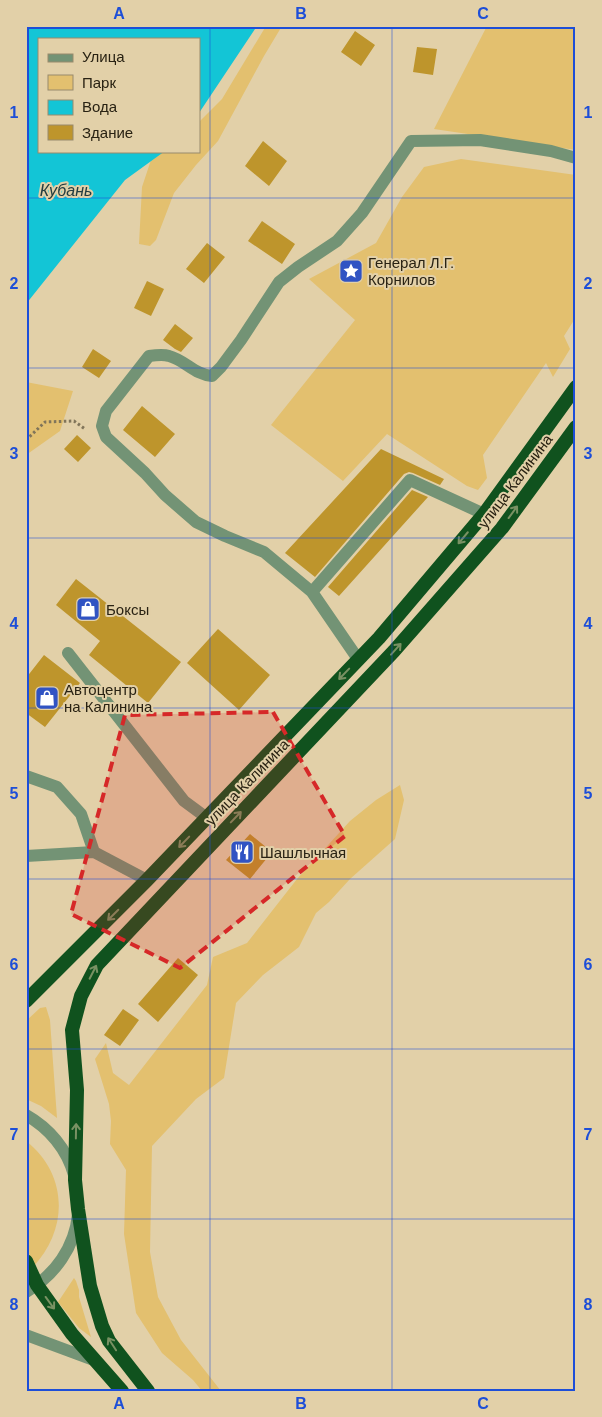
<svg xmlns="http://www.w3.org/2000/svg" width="602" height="1417" viewBox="0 0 602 1417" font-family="Helvetica,sans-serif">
	<rect width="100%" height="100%" fill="#e2d0a8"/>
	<path fill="#e3c06f" d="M266,26H282L264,56L218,141L196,165L174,193L156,240L150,246L139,244L142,187L153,154L158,151H199V122L222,99Z
		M487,26H576V150L434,129Z
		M461,159L576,175V317L564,336L570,349L553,377L546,363L483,455L487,478L478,490L467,486L387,434L343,481L271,425L355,320L309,279L376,243L402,197L424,167Z
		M26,382L73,391L60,431L26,455Z
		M400,785L404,800L395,839L350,879L329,902L316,913L299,947L263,975L236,1003L224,1078L196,1099L152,1146L150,1252L158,1297L181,1340L221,1391H202L193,1380L162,1353L136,1313L124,1234L126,1170L110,1144L111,1121L109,1104L95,1059L106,1043L113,1073L129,1085L207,985L213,957L247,943L297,879L350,821L376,800Z
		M46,1007L50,1020L57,1118L41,1106L26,1099V1021L40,1008Z
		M26,1141C68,1174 69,1229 33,1267L26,1250Z
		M74,1278L76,1281L79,1290V1297L91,1337L79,1328L58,1302Z"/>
	<path fill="#13c5d6" d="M26,26H257L199,113V39H39V151H165L125,180L26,304Z"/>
	<path fill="#be952c" d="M355,31L375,45L361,66L341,52Z
		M417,47L437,49L433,75L413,72Z
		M263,141L287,161L269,186L245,166Z
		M262,221L295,244L282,264L248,241Z
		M207,243L225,257L204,283L186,269Z
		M147,281L164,289L151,316L134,308Z
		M175,324L193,338L181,352L175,349L163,340Z
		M93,349L111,361L99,378L82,367Z
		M142,406L175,434L155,457L123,430Z
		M77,435L91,448L78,462L64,449Z
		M381,449L444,479L440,485L413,473L409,472L404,474L315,577L285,553Z
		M412,490L428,497L339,596L328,587Z
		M76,579L181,662L148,703L89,655L100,641L56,605Z
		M218,629L270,675L239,710L187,663Z
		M44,655L80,683L45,727L26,713V678Z
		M250,834L272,852L250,879L226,860Z
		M178,958L198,975L158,1022L138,1004Z
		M123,1009L139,1020L120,1046L104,1035Z"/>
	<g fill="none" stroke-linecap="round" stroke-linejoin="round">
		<path stroke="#81755a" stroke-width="3" stroke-dasharray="2.5 2.5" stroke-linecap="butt" d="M26,440L45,422L74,421L85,429"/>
		<path stroke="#739375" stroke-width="12" d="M312,592L410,480L484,514
			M68,653L184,801L207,818
			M358,659L312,592L264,552L225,536L196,522L165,495L145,473L106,437L102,426L106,411L149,356C156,355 163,354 169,356C185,360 195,375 212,376L221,367L241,340L279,282L298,267L337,241L362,213L411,141L480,140L551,151L576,158
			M26,776L57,787L81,814L94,852
			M26,856L94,852L147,880"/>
		<path stroke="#739375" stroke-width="12" d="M26,1115C49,1128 67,1149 74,1175
			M26,1292C55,1275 75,1247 78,1214
			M26,1335L96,1361"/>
		<path stroke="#10521e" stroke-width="14" d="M26,1001L147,880L379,638L484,514L576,387
			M26,1261L37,1285L72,1334L122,1391
			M148,1391L109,1341L102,1326L90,1286L78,1209L75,1180L77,1090L72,1030L81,996L97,965L394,651L502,528L576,427"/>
	</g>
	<defs><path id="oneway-shaft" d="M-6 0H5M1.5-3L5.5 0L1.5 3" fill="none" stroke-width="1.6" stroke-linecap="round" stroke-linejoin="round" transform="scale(1.25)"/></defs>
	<g stroke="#799163">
		<use href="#oneway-shaft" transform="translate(513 512) rotate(-54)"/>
		<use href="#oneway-shaft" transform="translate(463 538) rotate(130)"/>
		<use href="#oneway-shaft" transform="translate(396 649) rotate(-48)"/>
		<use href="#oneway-shaft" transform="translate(344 674) rotate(134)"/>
		<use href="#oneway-shaft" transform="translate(236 817) rotate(-46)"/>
		<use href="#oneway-shaft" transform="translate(184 842) rotate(134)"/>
		<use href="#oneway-shaft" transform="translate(113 915) rotate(135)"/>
		<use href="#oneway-shaft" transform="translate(93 972) rotate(-63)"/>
		<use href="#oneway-shaft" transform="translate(76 1131) rotate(-89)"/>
		<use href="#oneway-shaft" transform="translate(50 1303) rotate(54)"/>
		<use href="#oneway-shaft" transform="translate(112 1344) rotate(-123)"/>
	</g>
	<path fill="#d62828" fill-opacity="0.2" stroke="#d62828" stroke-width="4" stroke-dasharray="10 6" stroke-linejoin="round" d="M273,712L345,836L180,968L71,914L125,715Z"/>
	<path fill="none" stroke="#1d4ed8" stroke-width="1" stroke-opacity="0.55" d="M210,26V1391M392,26V1391M26,198H576M26,368H576M26,538H576M26,708H576M26,879H576M26,1049H576M26,1219H576"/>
	<defs>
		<g id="sight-square" transform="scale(1.25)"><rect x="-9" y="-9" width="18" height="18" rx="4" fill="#3053c3" stroke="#e2d0a8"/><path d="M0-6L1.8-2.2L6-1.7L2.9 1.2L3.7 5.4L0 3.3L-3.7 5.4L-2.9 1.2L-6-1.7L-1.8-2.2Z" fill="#fff"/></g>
		<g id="shop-square" transform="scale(1.25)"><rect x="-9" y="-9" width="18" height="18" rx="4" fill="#3053c3" stroke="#e2d0a8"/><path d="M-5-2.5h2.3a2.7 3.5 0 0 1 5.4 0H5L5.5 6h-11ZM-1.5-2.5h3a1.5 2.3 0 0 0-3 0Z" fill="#fff"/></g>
		<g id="restaurant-square" transform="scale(1.25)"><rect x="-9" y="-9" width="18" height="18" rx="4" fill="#3053c3" stroke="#e2d0a8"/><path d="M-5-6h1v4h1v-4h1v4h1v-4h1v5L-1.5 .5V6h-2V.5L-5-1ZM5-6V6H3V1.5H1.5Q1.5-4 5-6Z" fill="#fff"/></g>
	</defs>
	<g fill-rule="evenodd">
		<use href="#sight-square" x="351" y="271"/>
		<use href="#shop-square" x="88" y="609"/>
		<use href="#shop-square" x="47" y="698"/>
		<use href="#restaurant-square" x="242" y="852"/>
	</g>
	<g text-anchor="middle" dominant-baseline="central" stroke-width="4" stroke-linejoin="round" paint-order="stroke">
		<g font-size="15" fill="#292213" stroke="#e2d0a8" text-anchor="start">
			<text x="368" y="262">Генерал Л.Г.<tspan x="368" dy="17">Корнилов</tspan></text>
			<text x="106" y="609">Боксы</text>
			<text x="64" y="689">Автоцентр<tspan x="64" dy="17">на Калинина</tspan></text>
			<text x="260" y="852">Шашлычная</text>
		</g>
		<g font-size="15" fill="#292213" stroke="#e2d0a8">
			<text transform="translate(515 481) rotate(-53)">улица Калинина</text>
			<text transform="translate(247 782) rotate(-46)">улица Калинина</text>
		</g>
		<g font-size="16" font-style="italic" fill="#243d41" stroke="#e2d0a8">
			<text x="66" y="190">Кубань</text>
		</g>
	</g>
	<rect width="602" height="1417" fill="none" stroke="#e2d0a8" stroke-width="55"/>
	<rect x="38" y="38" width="162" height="115" fill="#e2d0a8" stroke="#988a6c"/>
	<rect x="48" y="54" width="25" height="8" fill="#739375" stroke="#988a6c"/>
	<text x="82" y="62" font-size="15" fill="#292213">Улица</text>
	<rect x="48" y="75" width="25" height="15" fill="#e3c06f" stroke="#988a6c"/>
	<text x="82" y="88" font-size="15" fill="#292213">Парк</text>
	<rect x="48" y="100" width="25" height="15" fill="#13c5d6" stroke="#988a6c"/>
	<text x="82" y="112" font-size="15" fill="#292213">Вода</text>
	<rect x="48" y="125" width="25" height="15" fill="#be952c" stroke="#988a6c"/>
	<text x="82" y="138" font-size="15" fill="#292213">Здание</text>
	<rect x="28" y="28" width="546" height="1362" fill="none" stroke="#1d4ed8" stroke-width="2"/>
	<g font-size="16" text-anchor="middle" font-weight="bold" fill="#1d4ed8">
		<text x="119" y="19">A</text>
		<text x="301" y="19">B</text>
		<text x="483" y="19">C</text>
		<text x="14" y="118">1</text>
		<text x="588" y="118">1</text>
		<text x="14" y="289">2</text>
		<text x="588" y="289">2</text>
		<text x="14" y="459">3</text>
		<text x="588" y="459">3</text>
		<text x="14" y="629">4</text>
		<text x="588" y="629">4</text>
		<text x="14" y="799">5</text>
		<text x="588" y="799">5</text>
		<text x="14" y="970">6</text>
		<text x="588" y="970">6</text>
		<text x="14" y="1140">7</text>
		<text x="588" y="1140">7</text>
		<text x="14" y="1310">8</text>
		<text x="588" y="1310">8</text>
		<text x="119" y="1409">A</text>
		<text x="301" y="1409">B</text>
		<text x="483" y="1409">C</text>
	</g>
</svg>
